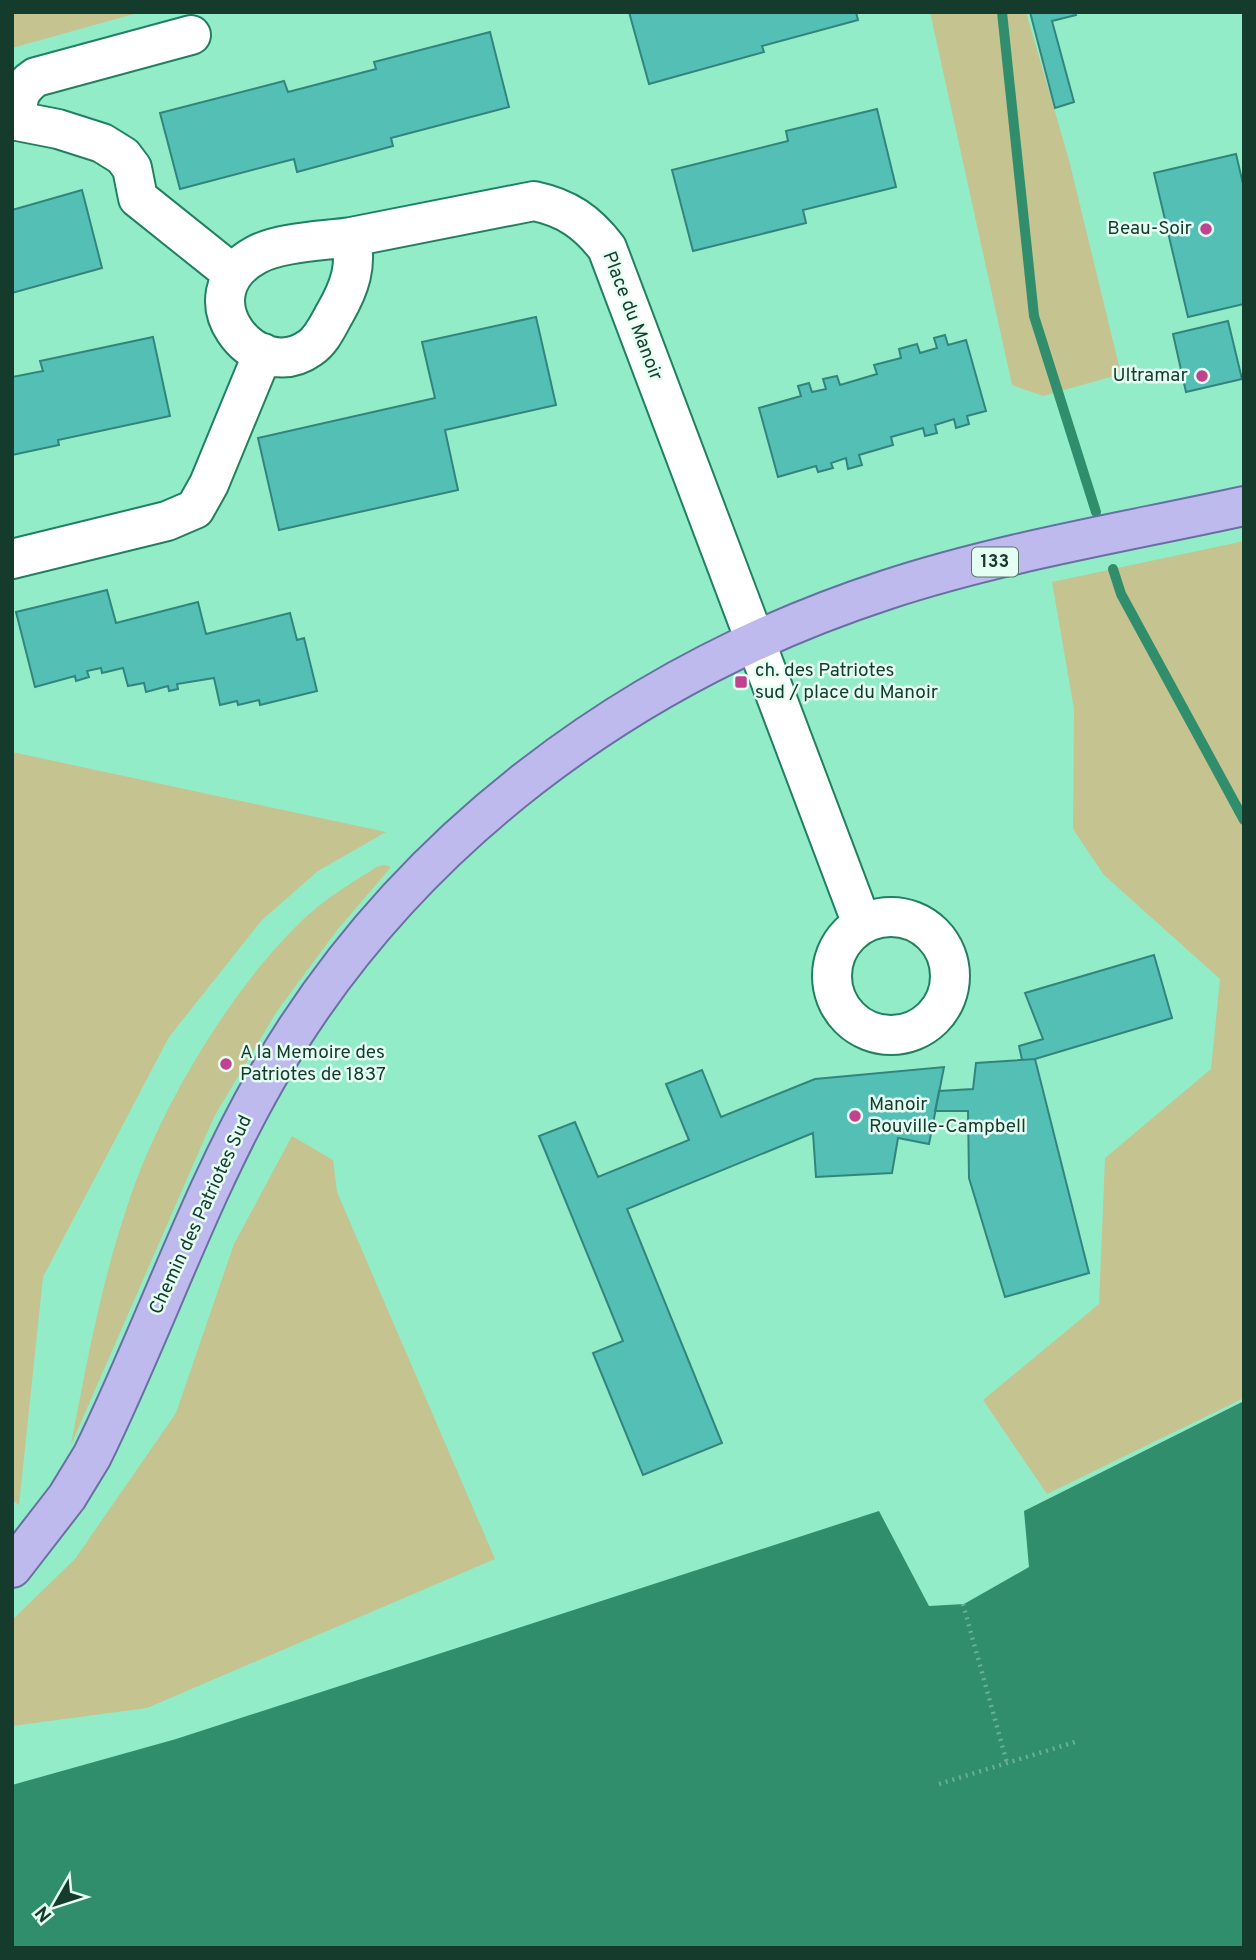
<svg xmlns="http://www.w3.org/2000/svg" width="1256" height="1960" viewBox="0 0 1256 1960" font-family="Overpass,sans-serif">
	<rect width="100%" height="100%" fill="#93ecc8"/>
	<path fill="#c5c390" d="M12,12H141L12,48Z
		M930,12H1026L1069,160L1121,374L1043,396L1012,385Z
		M1244,541V1398L1047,1494L983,1400L1099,1304L1105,1158L1211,1069L1220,979L1104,875L1073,829L1074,709L1052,582Z
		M12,752L386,832L318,871L262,920L169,1037L43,1277L19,1505L12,1500Z
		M385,865L391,867L338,929L277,1011L214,1117L71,1445C86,1366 101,1284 127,1207C158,1110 233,984 308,915C329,896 355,881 378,866Z
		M292,1136L333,1160L337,1192L495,1559L147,1708L12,1726V1620L75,1559L176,1413L234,1244Z"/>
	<path fill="#308e6d" d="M1244,1401V1948H12V1785L176,1739L879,1511L929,1606L964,1604L1029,1567L1024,1511Z"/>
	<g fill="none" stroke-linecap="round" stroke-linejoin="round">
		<path stroke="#308e6d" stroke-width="10" d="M1002,12L1034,316L1096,512
			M1113,569L1121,594L1244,820"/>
	</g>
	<path fill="#54bfb4" stroke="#32857c" stroke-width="2" d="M629,12H856L858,20L762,46L764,52L649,84Z
		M1030,12H1075L1076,15L1052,21L1074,102L1055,108Z
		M490,32L509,107L391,138L393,146L297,172L294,159L180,189L160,113L284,81L288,92L376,69L374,62Z
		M877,109L896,187L803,210L806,223L693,251L672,170L788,141L786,131Z
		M1236,154L1244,188V304L1188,317L1154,173Z
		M82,190L102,268L12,293V210Z
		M536,317L556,405L445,430L458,490L279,530L258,438L435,398L422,342Z
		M1228,321L1242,379L1186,392L1173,334Z
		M945,335L948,345L966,340L986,411L967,416L969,424L956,428L954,419L935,425L937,433L925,436L923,428L891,437L893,445L859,455L862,465L848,469L846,458L831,463L833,468L818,472L816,466L778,477L759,408L801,396L798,386L809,383L812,392L826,389L823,379L837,376L840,385L877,374L874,365L901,358L899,349L917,344L920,353L937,348L934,338Z
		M153,337L170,416L58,440L59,445L12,455V377L43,371L40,361Z
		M107,590L116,623L198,602L206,634L290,613L297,640L304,638L317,691L260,705L259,700L238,705L237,701L220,705L214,678L177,684L178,689L169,691L168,686L146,692L144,683L128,686L123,668L102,673L101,668L87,671L89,677L76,681L75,676L35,687L16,612Z
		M1154,955L1172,1018L1035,1059L1022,1060L1019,1046L1043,1039L1025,993Z
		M1035,1059L1089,1273L1005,1297L969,1178L968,1111H935L939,1091L973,1089L976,1063Z
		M944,1067L929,1144L898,1138L892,1173L816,1177L813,1133L627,1209L722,1443L643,1475L593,1353L623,1341L539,1136L575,1122L598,1177L689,1140L666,1084L702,1070L721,1117L815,1079Z"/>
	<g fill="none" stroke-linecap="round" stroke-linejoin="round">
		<g stroke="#218061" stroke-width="42">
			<path id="minor" d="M17,119C17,99 19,88 36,77L191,35
				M12,120L58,129L102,143L123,156L132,168L138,198L233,274
				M351,237L534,201C567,208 587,222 607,248L862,924
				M351,237C357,266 350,287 335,313C328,325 322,340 310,348C255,387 183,295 256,255C279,242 324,241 351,237Z
				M12,559L167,521L195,509L209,484L263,353
				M832 976a59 59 0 1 1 118 0a59 59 0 1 1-118 0Z"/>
		</g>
		<g stroke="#6770a2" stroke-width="42">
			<path id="major" d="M12,1568L67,1497L92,1456C153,1332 197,1200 266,1079C401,843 629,674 886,590C1002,552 1125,532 1244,506"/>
		</g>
		<path stroke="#68af93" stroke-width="4.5" stroke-dasharray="2 5" stroke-linecap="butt" d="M963,1604L1007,1763
			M939,1784L1075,1742"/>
		<use href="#minor" stroke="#fff" stroke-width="38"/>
		<use href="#major" stroke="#bebaed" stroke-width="38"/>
	</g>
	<g fill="#c14390" stroke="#e5fef3" stroke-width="2.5">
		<circle cx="1206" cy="229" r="7"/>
		<circle cx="1202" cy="376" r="7"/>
		<rect x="734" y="675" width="14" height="14" rx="3.5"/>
		<circle cx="226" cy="1064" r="7"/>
		<circle cx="855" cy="1116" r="7"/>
	</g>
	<g text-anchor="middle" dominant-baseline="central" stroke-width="5" stroke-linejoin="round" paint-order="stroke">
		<rect fill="#e5fef3" stroke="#537668" stroke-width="2" x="972" y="547.5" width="46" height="29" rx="5"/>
		<g font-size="18" font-weight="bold" fill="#153b2d">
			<text x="995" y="562">133</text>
		</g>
		<g font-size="19" fill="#153b2d" stroke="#e5fef3" text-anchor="start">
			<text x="1192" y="229" text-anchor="end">Beau-Soir</text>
			<text x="1188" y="376" text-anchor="end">Ultramar</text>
			<text x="755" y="671">ch. des Patriotes<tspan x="755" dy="22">sud / place du Manoir</tspan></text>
			<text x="240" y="1053">A la Memoire des<tspan x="240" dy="22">Patriotes de 1837</tspan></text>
			<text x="869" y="1105">Manoir<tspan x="869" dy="22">Rouville-Campbell</tspan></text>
		</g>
		<g font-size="19" fill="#153b2d" stroke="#e5fef3">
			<text transform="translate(632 316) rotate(69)">Place du Manoir</text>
			<text transform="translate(201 1215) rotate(-65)">Chemin des Patriotes Sud</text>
		</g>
	</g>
	<rect width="1256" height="1960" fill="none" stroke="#153b2d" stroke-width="28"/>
	<g transform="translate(56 1904) rotate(231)" stroke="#e5fef3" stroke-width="5" paint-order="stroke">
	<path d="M0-5L12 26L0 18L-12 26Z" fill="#153b2d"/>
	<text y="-10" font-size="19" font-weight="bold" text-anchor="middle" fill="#153b2d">N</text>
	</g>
</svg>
